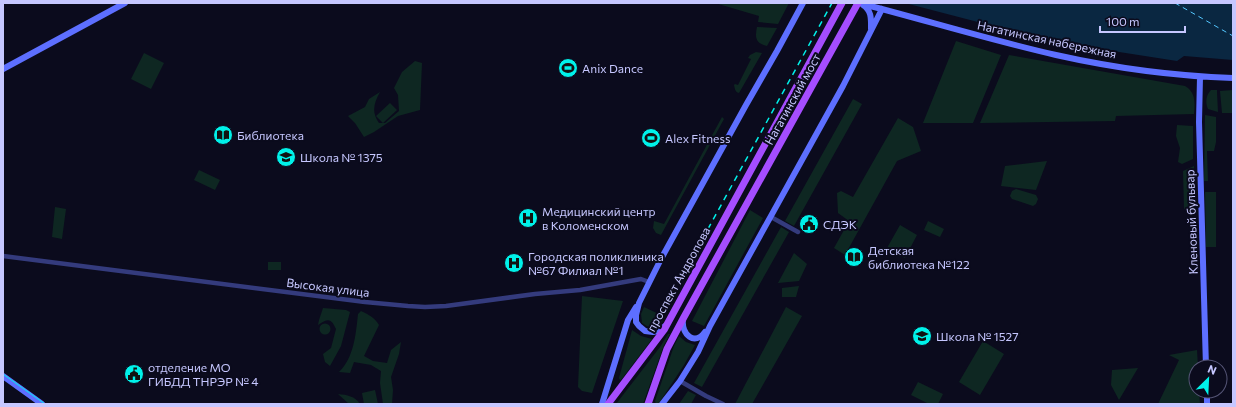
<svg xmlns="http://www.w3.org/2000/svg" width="1236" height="407" viewBox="0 0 1236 407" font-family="Commissioner,sans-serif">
	<rect width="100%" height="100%" fill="#0b0b1d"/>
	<path fill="#0e2722" d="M715,3H789L778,24L758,22L759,16Z
		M757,27L777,28L767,46C755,43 755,37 757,27Z
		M956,41L1001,55L973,123H923Z
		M756,52L762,53L739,93C735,92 735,89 734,85L735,84L738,85L751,59L748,58L750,55Z
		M144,53L164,63L151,89L131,79Z
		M1009,55L1185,86C1196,92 1195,104 1194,114L1116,116L1115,121L980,123Z
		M415,61L422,63L420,110L398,116L374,132L364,137L355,123L348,116L365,107L369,99L380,92C374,103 371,112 379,123H385L399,111L398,95L394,88L402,72Z
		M1211,90H1217V92L1218,112L1208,109C1205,102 1206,95 1211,90Z
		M1233,90V113H1222L1220,91Z
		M853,99L862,104L794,226L785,221Z
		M390,103L397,110L383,123L376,116Z
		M1205,115L1216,117V142L1214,151H1207L1208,181H1204Z
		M722,117L724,119L661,235L656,233L653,228L654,221L664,224Z
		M898,118L913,127L921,151L897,161L845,255L834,248L849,221L838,213L837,193L841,191L853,197Z
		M1177,125L1193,126V159L1182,164L1178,162L1180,148L1176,136Z
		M1047,161L1036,190L1001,186L1005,166Z
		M1194,166L1195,207L1184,209L1183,171Z
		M199,170L220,180L215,190L194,180Z
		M1016,189L1036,195L1038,199L1036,204L1033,206L1012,199L1010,196L1012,191Z
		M1205,192H1216V247H1206Z
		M55,207L66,209L62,239L52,237Z
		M750,210L763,218L704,326L692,321Z
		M928,221L944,229L940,237L924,230Z
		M900,225L917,235L905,258L887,248Z
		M781,227L789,232L702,387L694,383Z
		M794,253L807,264L799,281L778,283Z
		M268,262H281V270H268Z
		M799,286L796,297H782V288Z
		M582,296L623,301L592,393L582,391L578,387Z
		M644,307L665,317C659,328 655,332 642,323L641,314Z
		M786,307L802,316L752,404L743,403L742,404H735Z
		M323,308L346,310L350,312L341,346L330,366L325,362L323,354L331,348L336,329C331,318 328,318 318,325L319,320Z
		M361,311C368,314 375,318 379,325L364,356L373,361L387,363L391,350L401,342L399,354L391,377L393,390L392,404H383L380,383L381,371L371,365L354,362L350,373L339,372C354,358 356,333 358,314Z
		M319.5 329a5.5 5.5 0 1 1 11 0a5.5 5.5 0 1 1-11 0Z
		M632,330L641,336L652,339L621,380H620L619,378Z
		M668,334H670L664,345L643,404H616L660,347Z
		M679,336L686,342L695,345L684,365L659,403L656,404L655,401L674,346Z
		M983,341L1004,354L980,395L959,382Z
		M1197,350L1198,367H1196V391H1199L1200,404H1158L1179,360L1169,355Z
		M1138,368L1119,400L1111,385L1112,370Z
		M918,382L943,394L938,404H929L911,395Z
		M375,390L378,404H364L362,393Z
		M688,391L696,395L691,404H679Z
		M338,394C347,395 355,396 360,404H349Z"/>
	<path fill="#0a2741" d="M905,3H1233V60L1184,56L1177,61L1055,42Z"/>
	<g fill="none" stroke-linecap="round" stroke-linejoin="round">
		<path stroke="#54c7ff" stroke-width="1" stroke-dasharray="5 4" stroke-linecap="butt" d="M1175,3L1233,36"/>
		<path stroke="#343b7d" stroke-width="4.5" d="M771,217L798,232
			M3,256L365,302L408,306L425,307L446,306L535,294L580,290L641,279L649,282
			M680,381L706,396L723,404"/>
		<path stroke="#5d6fff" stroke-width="6" d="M859,3C925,20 990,40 1056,55C1114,68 1174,76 1233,78
			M863,5C872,11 871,19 871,29
			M3,69L125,3
			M1200,77L1199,122L1206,367
			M683,319C681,335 695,346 705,332
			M665,326L660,330L653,332L645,331L639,326L636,322V315L639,303L661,259L746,105L777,51L803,3
			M3,376L42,404
			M1207,391V404
			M602,404L628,320L636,307
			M662,404L680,381L698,352L710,326L843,86L882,9"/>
		<path stroke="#a54dff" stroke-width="7" d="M608,404L664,330L842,3
			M648,404L667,349L684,317L858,3"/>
		<path stroke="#00f1e9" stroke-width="1" d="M3,374L45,404"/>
		<path stroke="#00f1e9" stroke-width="1.5" stroke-dasharray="6 5" stroke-linecap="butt" d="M692,258L832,3"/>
	</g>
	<defs>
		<g id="stadium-disc" transform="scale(1)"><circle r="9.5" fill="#00f1e9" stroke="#0b0b1d"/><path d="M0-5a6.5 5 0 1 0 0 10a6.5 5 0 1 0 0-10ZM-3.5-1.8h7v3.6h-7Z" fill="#111"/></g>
		<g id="library-disc" transform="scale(1)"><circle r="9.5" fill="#00f1e9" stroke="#0b0b1d"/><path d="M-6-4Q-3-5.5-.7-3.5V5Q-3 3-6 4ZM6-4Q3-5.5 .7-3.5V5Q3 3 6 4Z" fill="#111"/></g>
		<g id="school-disc" transform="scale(1)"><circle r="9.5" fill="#00f1e9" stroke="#0b0b1d"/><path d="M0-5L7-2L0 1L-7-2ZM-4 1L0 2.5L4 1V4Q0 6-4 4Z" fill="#111"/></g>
		<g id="hospital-disc" transform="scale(1)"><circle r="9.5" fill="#00f1e9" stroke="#0b0b1d"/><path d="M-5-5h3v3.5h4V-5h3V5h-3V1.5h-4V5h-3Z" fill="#111"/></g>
		<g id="civic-disc" transform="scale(1)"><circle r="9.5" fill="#00f1e9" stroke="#0b0b1d"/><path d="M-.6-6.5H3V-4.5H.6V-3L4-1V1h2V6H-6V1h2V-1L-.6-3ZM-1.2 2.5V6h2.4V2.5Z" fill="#111"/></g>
	</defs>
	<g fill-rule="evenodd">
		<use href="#stadium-disc" x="568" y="68"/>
		<use href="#library-disc" x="223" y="135"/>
		<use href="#stadium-disc" x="651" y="138"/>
		<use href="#school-disc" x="286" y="157"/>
		<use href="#hospital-disc" x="528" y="218"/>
		<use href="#civic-disc" x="809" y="224"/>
		<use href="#library-disc" x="854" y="257"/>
		<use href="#hospital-disc" x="514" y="263"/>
		<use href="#school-disc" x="922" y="336"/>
		<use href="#civic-disc" x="134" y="374"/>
	</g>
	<g text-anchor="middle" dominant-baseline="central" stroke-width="4" stroke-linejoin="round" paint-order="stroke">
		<g font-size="12" fill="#c6c7ff" stroke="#0b0b1d">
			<text transform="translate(1047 39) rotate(12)">Нагатинская набережная</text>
			<text transform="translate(792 99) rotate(-61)">Нагатинский мост</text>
			<text transform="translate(1191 222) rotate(-92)">Кленовый бульвар</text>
			<text transform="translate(678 279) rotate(-61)">проспект Андропова</text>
			<text transform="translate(328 287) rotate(7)">Высокая улица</text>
		</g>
		<g font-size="12" fill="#c6c7ff" stroke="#0b0b1d" text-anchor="start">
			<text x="582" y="68">Anix Dance</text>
			<text x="237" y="135">Библиотека</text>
			<text x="665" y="138">Alex Fitness</text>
			<text x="300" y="157">Школа № 1375</text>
			<text x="542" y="211">Медицинский центр<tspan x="542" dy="14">в Коломенском</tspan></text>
			<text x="823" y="224">СДЭК</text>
			<text x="868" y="250">Детская<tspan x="868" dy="14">библиотека №122</tspan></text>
			<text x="528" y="256">Городская поликлиника<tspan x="528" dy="14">№67 Филиал №1</tspan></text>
			<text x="936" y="336">Школа № 1527</text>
			<text x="148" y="367">отделение МО<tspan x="148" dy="14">ГИБДД ТНРЭР № 4</tspan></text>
		</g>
	</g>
	<rect width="1236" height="407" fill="none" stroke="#c6c7ff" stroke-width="8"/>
	<g transform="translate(1208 379) rotate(24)"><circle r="19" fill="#0b0b1d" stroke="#565677"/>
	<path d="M0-3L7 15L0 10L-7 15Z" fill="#00f1e9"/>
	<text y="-6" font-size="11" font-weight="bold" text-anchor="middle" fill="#c6c7ff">N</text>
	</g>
	<path d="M1100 26v6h85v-6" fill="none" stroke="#c6c7ff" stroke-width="2"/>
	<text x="1106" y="26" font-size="12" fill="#c6c7ff" stroke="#0b0b1d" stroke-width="3" paint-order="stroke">100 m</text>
</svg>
